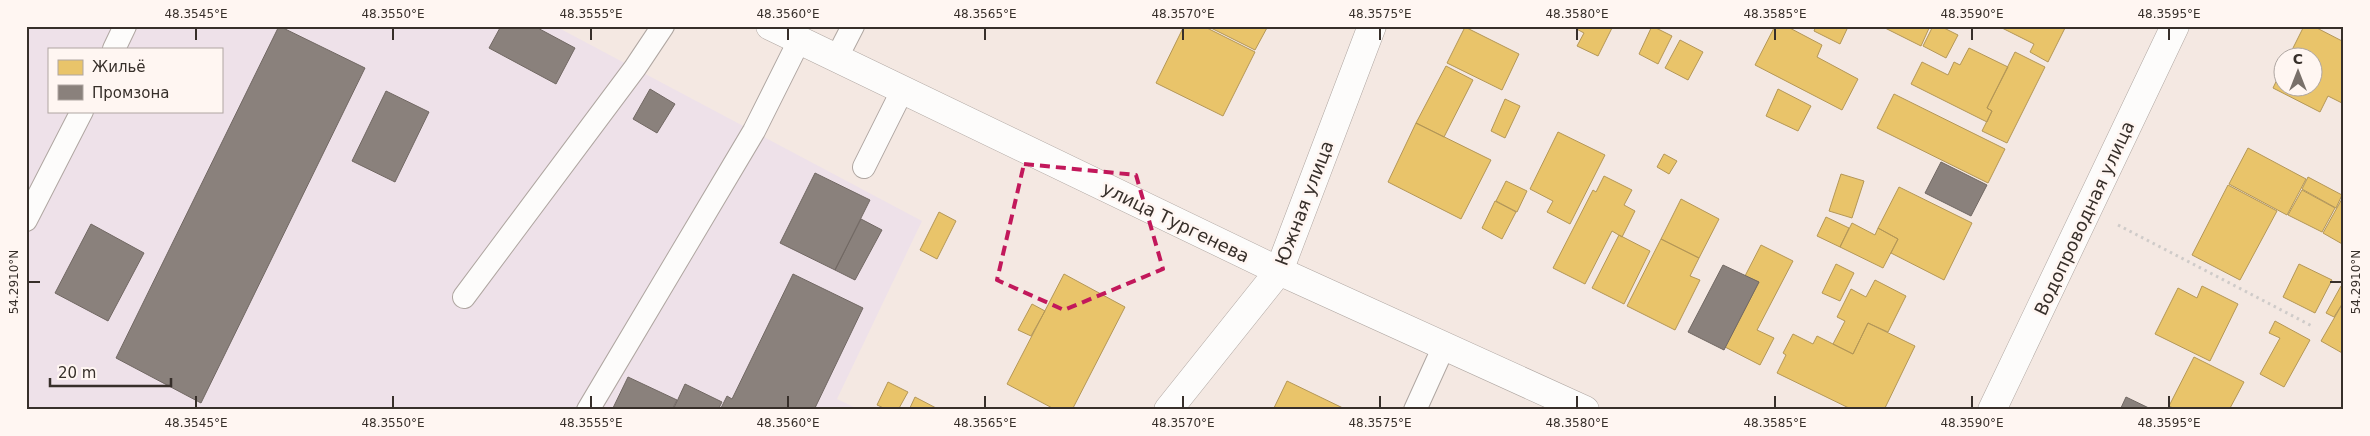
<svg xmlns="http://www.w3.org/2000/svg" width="2370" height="436" viewBox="0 0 2370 436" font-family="'DejaVu Sans',sans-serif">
	<rect width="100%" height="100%" fill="#f4e8e2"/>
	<path fill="#eee1e9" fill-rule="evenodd" d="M26,26H555L922,221L837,399L860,410H26ZM49,49H221V111H49Z"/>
	<path fill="#e9c46a" stroke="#b49757" d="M1184,26H1203L1255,52L1223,116L1156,83Z
		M1207,26H1268L1255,50Z
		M1571,26H1613L1598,56L1577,46L1584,33Z
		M1652,26L1672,36L1658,64L1639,54Z
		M1775,26H1786L1822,45L1817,57L1858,79L1842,110L1755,65Z
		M1816,26H1840L1847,29L1840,44L1814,31Z
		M1881,26H1930L1921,46Z
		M1933,26H1940L1958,35L1946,58L1923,46Z
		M1998,26H2066L2048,62L2030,52L2034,44Z
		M2304,26H2313L2344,42V104L2328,96L2320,112L2273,88L2282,69V88H2312V58H2288Z
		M1465,27L1519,54L1502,90L1447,63Z
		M1680,40L1703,52L1688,80L1665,68Z
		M1969,48L2008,67L1987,108L1992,111L1987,122L1911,84L1922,62L1948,75L1954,62L1960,65Z
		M2015,52L2045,67L2007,143L1982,131L1992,111L1987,108Z
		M1446,66L1473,80L1444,137L1416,123Z
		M1778,89L1811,106L1798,131L1766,116Z
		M1894,94L2005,149L1988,183L1877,128Z
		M1505,99L1520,106L1505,138L1491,131Z
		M1416,123L1491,160L1461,219L1388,182Z
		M1558,132L1605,155L1570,224L1547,212L1553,201L1530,189Z
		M2248,148L2306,179L2287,215L2229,184Z
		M1664,154L1677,161L1669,174L1657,167Z
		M1841,174L1864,181L1852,218L1829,211Z
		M1604,176L1632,190L1624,205L1635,211L1622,237L1612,231L1585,284L1553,268L1593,190L1596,192Z
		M2308,177L2342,195L2336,208L2302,189Z
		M1506,181L1527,191L1517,212L1496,201Z
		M2228,185L2277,211L2240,280L2192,255Z
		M1899,187L1972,223L1944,280L1891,253L1898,239L1878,228Z
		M2302,190L2335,208L2322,232L2288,215Z
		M2343,197H2344V245L2323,233Z
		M1681,199L1719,219L1699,258L1661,239Z
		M1495,201L1516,212L1502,239L1482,228Z
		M939,212L956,221L937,259L920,250Z
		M1826,217L1849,228L1840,247L1817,236Z
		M1852,223L1875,235L1878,228L1898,239L1883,268L1840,247Z
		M1619,235L1650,251L1624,304L1592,288Z
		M1661,239L1699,258L1690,276L1700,280L1675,330L1627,306Z
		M1761,245L1793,261L1757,330L1774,338L1760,365L1725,347L1759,282L1745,276Z
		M1836,264L1854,273L1840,301L1822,293Z
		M2299,264L2332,280L2315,313L2283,297Z
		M1064,274L1125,307L1072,410H1056L1007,384Z
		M1875,280L1906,296L1888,332L1868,323L1853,354L1833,344L1845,321L1837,317L1851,289L1866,297Z
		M2202,286L2238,304L2210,361L2155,334L2178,288L2197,298Z
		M2341,286L2344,287V301L2334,317L2326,313Z
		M2344,301V354L2321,341Z
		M1032,304L1045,311L1031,336L1018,330Z
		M2275,321L2310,340L2284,387L2260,374L2280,338L2269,333Z
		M1868,323L1915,346L1884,410H1853L1777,373L1786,355L1783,353L1793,334L1813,344L1817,336L1853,354Z
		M2194,357L2244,382L2229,410H2177L2169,406Z
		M1287,381L1347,410H1273Z
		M888,382L908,392L898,410H888L877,405Z
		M915,397L938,409V410H909Z"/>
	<path fill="#8a817c" stroke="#716863" d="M279,26L365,68L201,403L116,358Z
		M501,26H534L575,48L556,84L489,48Z
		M650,89L675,104L657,133L633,119Z
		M386,91L429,112L395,182L352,161Z
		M1941,162L1987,185L1971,216L1925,193Z
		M815,173L870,200L835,270L780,243Z
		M861,219L882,230L855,280L835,270Z
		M91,224L144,253L108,321L55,293Z
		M1723,265L1759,282L1724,350L1688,332Z
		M793,274L863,308L814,410H720L727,396L732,399Z
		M628,377L677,400L672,410H612Z
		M685,384L722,402L718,410H673Z
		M2126,397L2153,410H2120Z"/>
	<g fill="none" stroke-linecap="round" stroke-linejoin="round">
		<g stroke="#afa6a1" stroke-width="24">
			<path id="service" d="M114,49L125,26
				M836,59L853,26
				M864,167L902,91
				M26,220L82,111
				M464,297L635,68L663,26
				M588,410L754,131L799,41
				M1415,410L1444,346"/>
		</g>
		<g stroke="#afa6a1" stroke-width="29">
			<path id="minor" d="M770,26L1279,271L1585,410
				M1168,410L1279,271L1372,26
				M1992,410L2175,26"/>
		</g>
		<path stroke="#cfcbc9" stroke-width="3" stroke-dasharray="2.5 4" stroke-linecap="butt" d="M2118,225L2312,326"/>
		<use href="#service" stroke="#fdfcfb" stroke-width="22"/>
		<use href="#minor" stroke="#fdfcfb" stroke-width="28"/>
	</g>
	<path fill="none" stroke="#c2185b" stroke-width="4" stroke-dasharray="10 6" stroke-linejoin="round" d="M1024,164L1136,175L1163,269L1064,310L997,280Z"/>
	<path fill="none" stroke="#372f2a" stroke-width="2" d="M196,28V40M393,28V40M591,28V40M788,28V40M985,28V40M1183,28V40M1380,28V40M1577,28V40M1775,28V40M1972,28V40M2169,28V40M28,282H40M2330,282H2342M196,396V408M393,396V408M591,396V408M788,396V408M985,396V408M1183,396V408M1380,396V408M1577,396V408M1775,396V408M1972,396V408M2169,396V408"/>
	<g text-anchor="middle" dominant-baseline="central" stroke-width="5" stroke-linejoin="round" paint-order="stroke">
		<g font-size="18" fill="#372f2a" stroke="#fff6f2">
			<text transform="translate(1304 203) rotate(-69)">Южная улица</text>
			<text transform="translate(2084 218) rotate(-65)">Водопроводная улица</text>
			<text transform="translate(1176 222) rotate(26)">улица Тургенева</text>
		</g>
	</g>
	<rect width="2370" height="436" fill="none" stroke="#fff6f2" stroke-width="55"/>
	<rect x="48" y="48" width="175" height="65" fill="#fff6f2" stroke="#afa6a2"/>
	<rect x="58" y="60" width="25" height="15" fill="#e9c46a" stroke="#afa6a2"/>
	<text x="92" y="72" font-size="15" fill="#372f2a">Жильё</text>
	<rect x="58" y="85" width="25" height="15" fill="#8a817c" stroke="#afa6a2"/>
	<text x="92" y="98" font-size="15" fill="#372f2a">Промзона</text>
	<g transform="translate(2298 72)"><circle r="24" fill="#fff6f2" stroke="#afa6a2"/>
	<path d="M0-4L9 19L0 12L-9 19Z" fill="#79706a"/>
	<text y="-8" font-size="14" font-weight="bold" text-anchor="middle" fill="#372f2a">С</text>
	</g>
	<path d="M50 378v8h121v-8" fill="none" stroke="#372f2a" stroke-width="2.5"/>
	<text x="58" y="378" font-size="15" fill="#372f2a" stroke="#fff6f2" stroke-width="4" paint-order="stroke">20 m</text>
	<rect x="28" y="28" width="2314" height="380" fill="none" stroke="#372f2a" stroke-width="2"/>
	<g font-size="12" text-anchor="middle" fill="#372f2a">
		<text x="196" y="18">48.3545°E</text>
		<text x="393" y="18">48.3550°E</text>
		<text x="591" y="18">48.3555°E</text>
		<text x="788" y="18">48.3560°E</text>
		<text x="985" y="18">48.3565°E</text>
		<text x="1183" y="18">48.3570°E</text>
		<text x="1380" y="18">48.3575°E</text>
		<text x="1577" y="18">48.3580°E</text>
		<text x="1775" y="18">48.3585°E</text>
		<text x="1972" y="18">48.3590°E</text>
		<text x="2169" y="18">48.3595°E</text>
		<text transform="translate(14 282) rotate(-90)" y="4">54.2910°N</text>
		<text transform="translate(2356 282) rotate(-90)" y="4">54.2910°N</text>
		<text x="196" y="427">48.3545°E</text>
		<text x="393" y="427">48.3550°E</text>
		<text x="591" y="427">48.3555°E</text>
		<text x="788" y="427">48.3560°E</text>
		<text x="985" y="427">48.3565°E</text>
		<text x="1183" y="427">48.3570°E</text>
		<text x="1380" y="427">48.3575°E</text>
		<text x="1577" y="427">48.3580°E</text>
		<text x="1775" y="427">48.3585°E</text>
		<text x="1972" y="427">48.3590°E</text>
		<text x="2169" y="427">48.3595°E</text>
	</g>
</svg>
